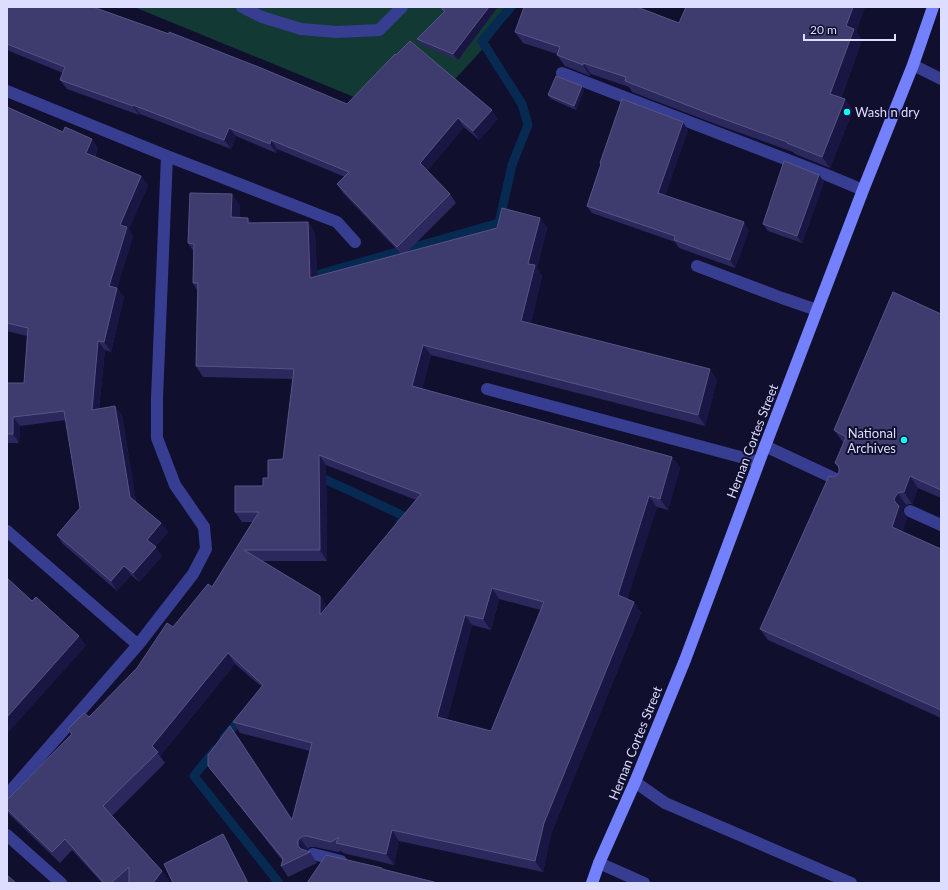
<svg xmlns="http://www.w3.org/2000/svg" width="948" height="890" viewBox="0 0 948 890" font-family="Lato,sans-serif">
	<rect width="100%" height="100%" fill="#110f2e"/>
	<path fill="#123933" d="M134,7H515L480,52L401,138L371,104Z"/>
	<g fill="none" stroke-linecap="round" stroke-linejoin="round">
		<path stroke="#062a51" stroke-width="9" d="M306,278L499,223L512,165L528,125L522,104L482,41L511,7
			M316,475L406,517L400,523
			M224,738L243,716
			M215,750L194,776L279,883"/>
		<path stroke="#373e91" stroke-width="12" d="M242,7L262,17L301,29L337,32L379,30L402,7
			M913,65L941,79
			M697,266L782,298L817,310
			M487,389L759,462
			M765,446L840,481
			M910,511L941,525
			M313,854L341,861"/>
		<path stroke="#373e91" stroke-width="12" d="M562,73L827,175L863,190
			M7,91L167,156L337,222L355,242
			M7,531L138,645
			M635,782L665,803L851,883
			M7,795L138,645L193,574L206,549L204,527L175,485L157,438V398L167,156
			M7,835L61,883
			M599,863L644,883"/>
		<path stroke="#7481ff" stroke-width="12" d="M592,883L599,863L635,782L685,660L759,462L863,190L913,65L933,7"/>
	</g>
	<path fill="#2b285d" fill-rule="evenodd" d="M7,7L347,104L498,119L479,140L464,127L427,171L450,194L456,203L407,252L540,218L547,228L537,268L542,276L531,323L717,380L705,426L431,355L422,389L672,457L680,468L668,510L657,507L627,599L634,602L641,613L551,834L543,872L399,841L394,865L343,853L341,851L338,852L315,847H310L306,851L310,852L317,863L288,877L281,866L282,860L216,776L208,766L238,736L293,820L310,751L240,733L233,722L262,687L235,664L160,756L165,763L112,816L162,871L170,882L169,883H102L72,850L60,863L10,815L7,811V800L71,734L68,729L89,717L137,668L173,627L212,587L252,522H242L235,512L263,486L283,459L293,379L203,377L196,366L197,290L193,283L194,252L188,243L240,205L239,218L252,223L308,222L315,233L317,276L401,254L343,193L337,184L345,177L277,149L276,153L236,136L231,149L140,114L139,115L67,89L60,80L63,73L7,50ZM326,465L416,500L327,607L320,596L262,561H327ZM499,599L541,610L491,731L447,720L472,625L491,630Z
		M498,7L458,60L421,45L417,39L444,12L442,9Z
		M686,7H865L856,31L862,40L841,98L853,110L830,168L795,154L793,152L718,125L632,92L629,87L591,74L590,76L565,66L557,55V54L523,43L515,32L679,23Z
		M584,90L576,110L551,99L548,95Z
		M7,107L63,132L92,139L98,148L95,157L141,176L148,185L129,229L133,236L117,288L124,297L111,352L105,350L99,409L122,415L136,502L161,523L168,532L155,547L162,556L139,582L131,575L117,591L63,544L57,535L80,508L66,420L20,426L19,443H7V383H24L27,336L7,331Z
		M688,130L665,195L749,230L735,268L679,248L675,242L592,213L587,206L601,165L600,163Z
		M819,175L824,182L802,243L768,231L763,224Z
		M941,314V498L918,488L912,504H909L906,505L903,508V511L907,518L902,532L941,549V718L768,640L760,629L832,477L836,476L839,472V469L835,463L844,443L842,441L834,430Z"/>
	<path fill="#191643" d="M489,7H498L458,60L453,54Z
		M853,7H865L856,31L862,40L838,105L830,94L846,26Z
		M583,63L591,74L590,76L583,65Z
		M582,86L584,90L576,110L574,106Z
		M845,99L853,110L830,168L822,157Z
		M133,105L140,114L139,115L133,106Z
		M492,110L498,119L479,140L473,131Z
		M458,118L464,127L426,172L420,163Z
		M683,122L688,130L664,200L658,193Z
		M229,128L236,136L231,149L224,140Z
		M92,139L98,148L92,162L86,153Z
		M271,140L277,149L276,153L270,144Z
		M819,175L824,182L802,243L797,236Z
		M141,176L148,185L129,229L133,236L117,288L124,297L111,352L104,342L109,286L120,225Z
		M232,194L240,205L239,228L231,217Z
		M248,218L256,228L248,223Z
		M540,218L547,228L537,268L542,276L529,332L521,321L528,264Z
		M308,222L315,233L318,288L310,278Z
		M744,222L749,230L735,268L730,260Z
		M98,341L105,350L98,419L92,410Z
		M423,345L431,355L420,397L412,386Z
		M710,369L717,380L705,426L698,415Z
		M115,406L122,415L137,506L130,497Z
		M13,417L20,426L19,443L13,434Z
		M319,455L326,465L327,561L320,550Z
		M672,457L680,468L668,510L660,499Z
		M910,476L918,488L912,504L904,492Z
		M898,493L906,505L903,508V511L907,518L900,539L892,527L896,503L894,500L895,497Z
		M649,496L657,507L625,606L618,595Z
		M161,523L168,532L153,549L147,540Z
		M156,547L162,556L139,582L133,573Z
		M124,566L131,575L117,591L111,581Z
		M492,588L499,599L491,630L483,619Z
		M320,596L327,607L320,615Z
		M634,602L641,613L551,834L543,872L535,861L544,823Z
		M465,615L472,625L445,728L437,717Z
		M79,636L86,646L7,734V717Z
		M228,653L235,664L160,756L152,746Z
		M230,726L238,736L300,831L292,820Z
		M392,830L399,841L394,865L386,854Z
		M223,834L228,842L249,883H248Z
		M300,838L308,849L305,855L298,846V841Z
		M162,871L170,882L169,883H153Z"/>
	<path fill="#3e3b6f" stroke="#575485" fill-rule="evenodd" d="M7,7H93L169,34V32L261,68L347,104L395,54L396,55L410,41L492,110L473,131L458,118L420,163L450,194L397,247L337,184L349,172L271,140L270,144L229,128L224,140L133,105V106L60,80L65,67L7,44Z
		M443,7H489L453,54L417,39L445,11L442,9Z
		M524,7H637L679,23L686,7H853L846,26L854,29L830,94L845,99L822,157L787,143V142L710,114L625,81L626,77L583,63V65L557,55L560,47L515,32Z
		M556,76L582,86L574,106L548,95Z
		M622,99L683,122L658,193L744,222L730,260L674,240L675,236L587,206L601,164L600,163Z
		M7,107L63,132L65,127L92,139L86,153L141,176L120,225L127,227L109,286L117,288L104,342L98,341L92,410L115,406L130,497L161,523L147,540L156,547L133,573L124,566L111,581L57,535L80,508L64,411L13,417V434H7V383H24L28,328L7,323Z
		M784,161L819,175L797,236L763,224Z
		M190,193L232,194L231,217L248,218V223L308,222L310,278L497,228L502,208L540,218L528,264L535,265L521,321L710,369L698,415L423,345L412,386L672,457L660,499L649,496L618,595L634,602L544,823L535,861L392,830L386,854L336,843L339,837L331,842L307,836H303L300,838L298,841V846L301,849L310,852L281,866L283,859L208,766V755L230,726L292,820L312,743L233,722L263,685L228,653L152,746L158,752L103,806L162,871L153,883H129V867L111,883H104L65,839L52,852L7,809V800L72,734L68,729L84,713L89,717L137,668L167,623L173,627L208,584L212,587L259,512H235V486H263V478H268V460L283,459L294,369L196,366L198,283H193L194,244L188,243ZM319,455L421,494L320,615V596L244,550H320ZM492,588L544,602L491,731L437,717L465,615L483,619Z
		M893,292L941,314V490L910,476L904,492H901L898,493L895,497L894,500L896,503L899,506L892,527L941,549V710L760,629L829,476L832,477L836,476L839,472V468L838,465L835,463L846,437L834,430Z
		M7,578L32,601L36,597L79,636L7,717Z
		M223,834L248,883H173L164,864Z
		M326,855L382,868V869L438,883H307Z
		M7,875L16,883H7Z"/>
	<g fill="#09fff9" stroke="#110f2e" stroke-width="1.5">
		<circle cx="847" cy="112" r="4"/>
		<circle cx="904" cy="440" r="4"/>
	</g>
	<g text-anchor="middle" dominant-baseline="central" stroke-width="4" stroke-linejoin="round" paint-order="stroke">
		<g font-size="13" fill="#ddf" stroke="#110f2e" text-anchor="start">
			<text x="855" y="112">Wash n dry</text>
			<text x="896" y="433" text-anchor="end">National<tspan x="896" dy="15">Archives</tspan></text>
		</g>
		<g font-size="13" fill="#ddf" stroke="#110f2e">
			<text transform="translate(752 441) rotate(-69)">Hernan Cortes Street</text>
			<text transform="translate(635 743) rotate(-68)">Hernan Cortes Street</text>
		</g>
	</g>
	<rect width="948" height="890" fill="none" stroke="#ddddff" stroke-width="16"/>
	<path d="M804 34v6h91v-6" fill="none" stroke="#ddddff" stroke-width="2"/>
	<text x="810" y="34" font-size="12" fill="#ddddff" stroke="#110f2e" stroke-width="3" paint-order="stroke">20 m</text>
</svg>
